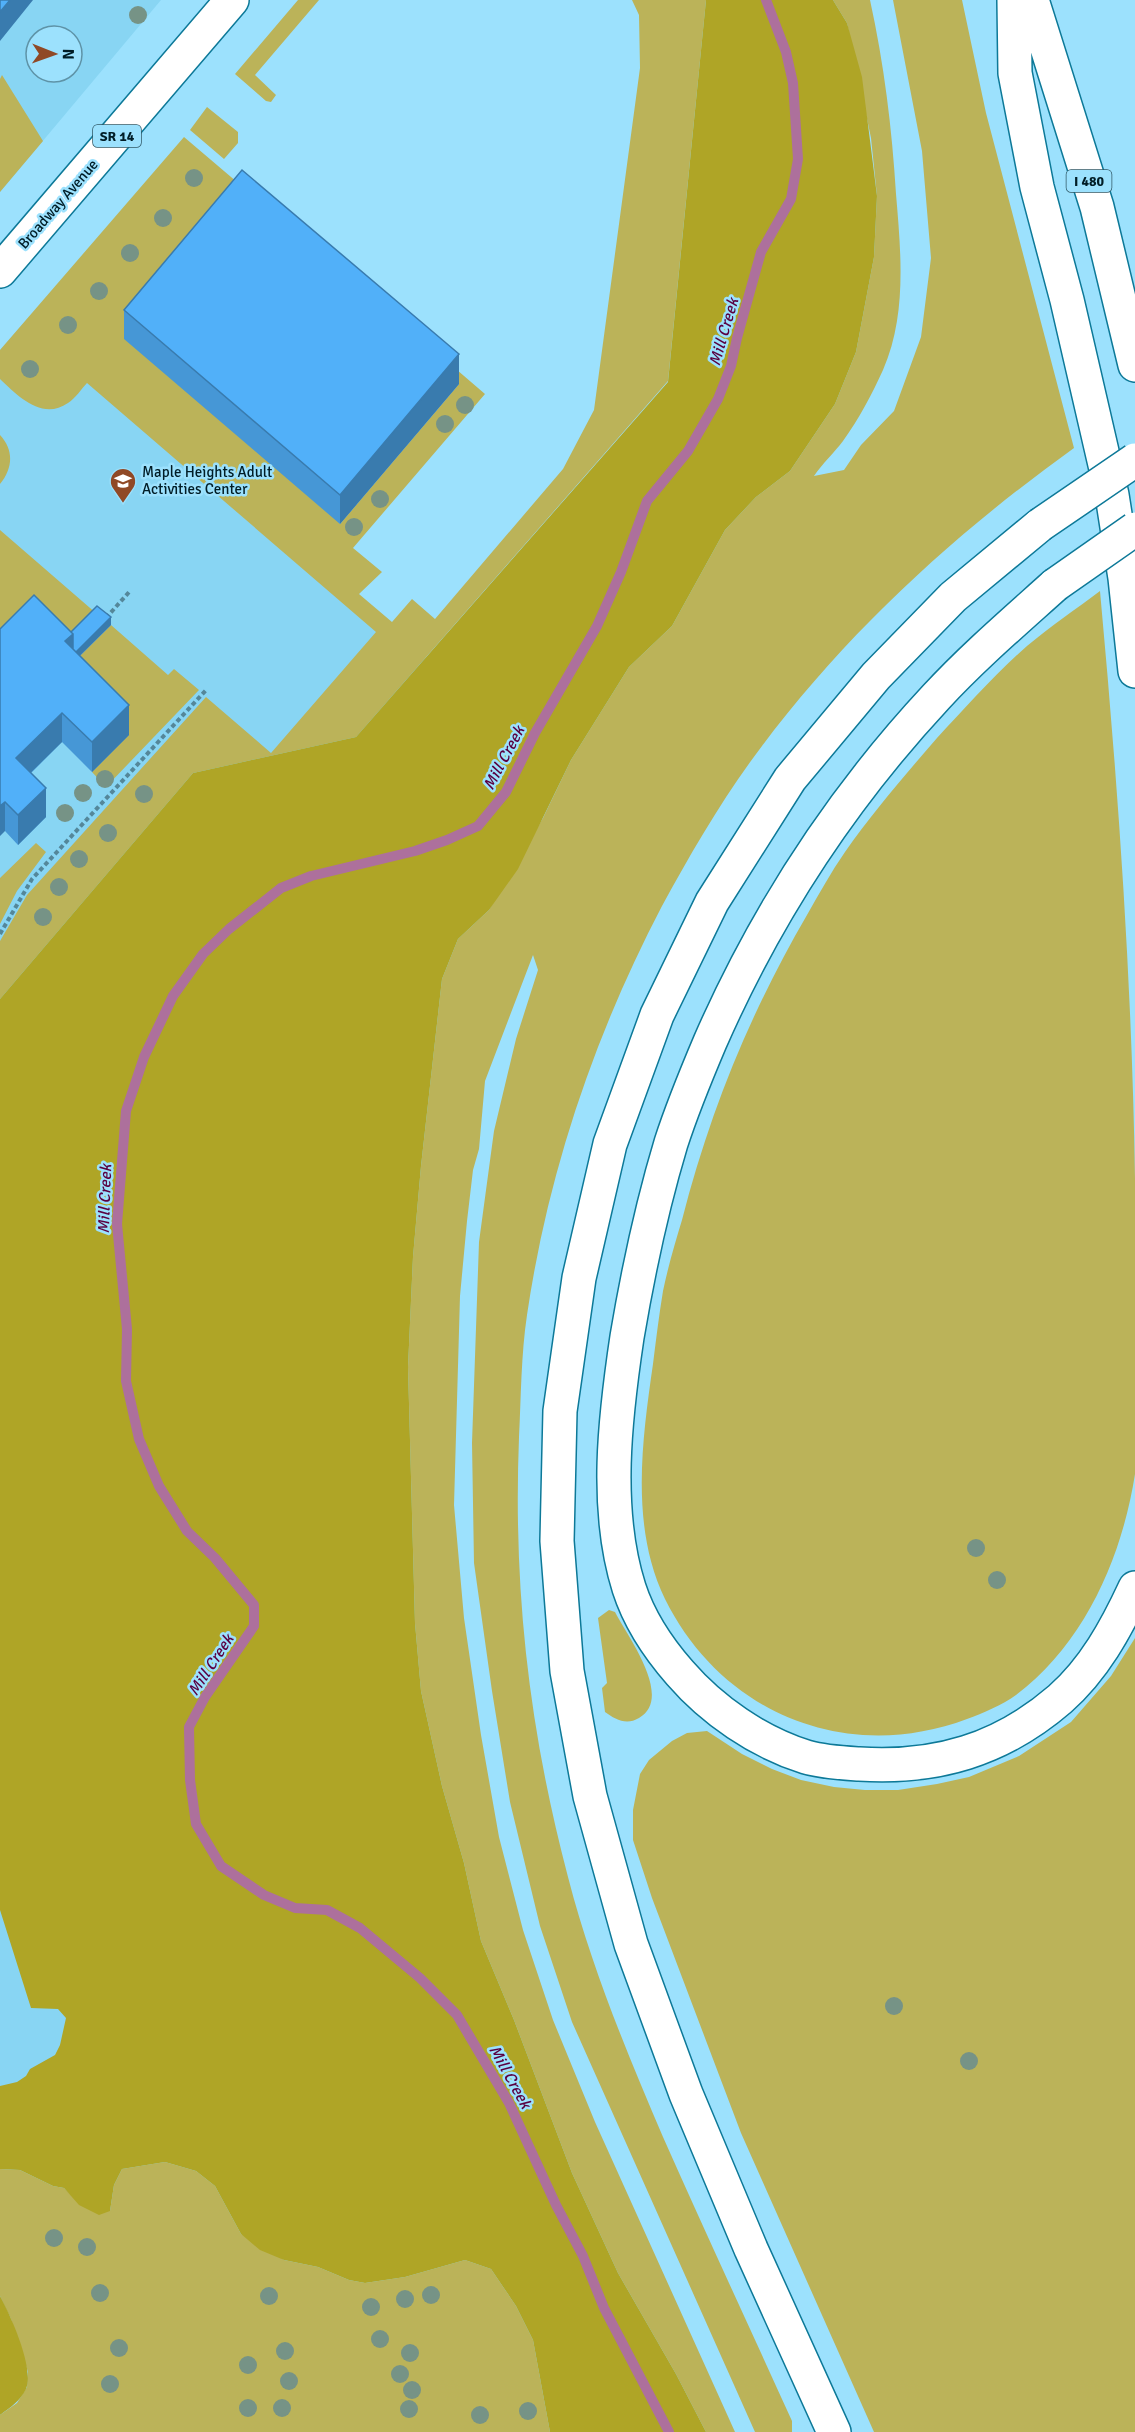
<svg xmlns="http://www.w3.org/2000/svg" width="1135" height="2432" viewBox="0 0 1135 2432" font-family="Signika,sans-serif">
	<rect width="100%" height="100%" fill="#9ce1fd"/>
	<path fill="#88d5f3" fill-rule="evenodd" d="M0,0H161L0,192ZM36,36H72V72H36Z
		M29,317L426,659L356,737L193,773L0,999V350Z
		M0,1742L112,2126L0,2128Z"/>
	<path fill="#bbb359" d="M298,0H319L255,75L276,95L271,102L266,101L235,74Z
		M632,0H706L668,381L356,737L193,773L0,999V941L27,895L206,697L271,753L376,632L87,383C81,389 76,398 68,403C42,421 18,396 0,379V350L184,137L258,200L340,524L459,384L400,321L485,394L353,548L382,572L359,594L392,622L412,599L435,619L563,469L594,410L640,68L639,15Z
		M833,0H870C884,64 892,128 896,194C901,253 907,315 883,370C872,394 859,419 843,441C834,453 822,464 814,476L844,470L861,445L894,411L921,337L931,258L922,151L893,0H962L986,113L1074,448C957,532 849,630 762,746C724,796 692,851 662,906C595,1034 548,1172 527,1315C521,1355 521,1397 519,1437C513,1590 529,1729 568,1877C591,1966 627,2053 663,2137C705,2232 749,2326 792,2421V2432H755L572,2022L540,1926L510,1802L492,1691L474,1563L472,1443L479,1242L494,1131L516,1039L538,970L533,955L485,1081L479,1149L473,1170L467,1221L460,1296L454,1505L464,1618L481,1735L499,1837L523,1930L553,2020L595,2122L735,2432H706L676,2374L618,2273L572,2173L514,2020L481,1941L464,1863L442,1786L421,1691L415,1623L408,1367L413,1257L421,1166L442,979L458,939L489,910L543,818L571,760L629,667L672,626L725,530L756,497L790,471L835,404L856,352L874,257L877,196L871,138L847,23Z
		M2,75L43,141L0,192V79Z
		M207,107L238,132V143L224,159L190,130Z
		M0,435C14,450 13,468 0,484Z
		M0,530L97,614L60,650L0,658Z
		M1100,591C1118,786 1132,982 1135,1179C1135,1277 1135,1375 1135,1474C1122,1557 1085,1643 1016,1695C1002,1705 983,1713 967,1719C847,1764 722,1714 665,1599C630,1527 642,1440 653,1364C656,1340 659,1315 663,1291C668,1267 675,1243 682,1220C710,1111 750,1013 807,915C819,894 831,872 845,852C873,812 905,775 937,738C966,707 995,674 1027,646C1051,626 1076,609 1100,591Z
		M111,625L168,675L174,669L199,690L106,787L92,772L128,735L65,670Z
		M36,843L46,852L17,891L0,924V878Z
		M609,1610L615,1612C628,1637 674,1698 639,1718C626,1726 615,1719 605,1712L602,1688L607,1683L598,1618Z
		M1135,1638V2432H874L741,2133L652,1898L633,1840V1810L640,1774L649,1760L672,1741L687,1733L707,1731L742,1754L772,1769L801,1780L834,1787L865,1790H898L937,1784L969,1777L1019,1756L1071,1722L1111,1676Z
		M165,2162L196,2171L215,2186L241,2234L284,2260L318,2267L349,2280L365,2283L405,2277L465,2260L491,2269L516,2306L533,2340L550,2432H0V2415L17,2403L27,2387L28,2372L11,2319L0,2296V2169L20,2170L53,2186L64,2188L71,2195L110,2211L114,2185L122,2169Z"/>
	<path fill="#afa526" d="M706,0H833L847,23L862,77L877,196L874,257L856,352L835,404L790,471L756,497L725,530L672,626L629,667L571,760L518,869L489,910L458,939L442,979L421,1166L413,1257L408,1367L415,1623L421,1691L442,1786L464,1863L481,1941L514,2020L572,2173L618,2273L676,2374L706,2432H550L533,2340L516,2306L491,2269L465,2260L405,2277L365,2283L349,2280L318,2267L284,2260L260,2250L241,2234L215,2186L196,2171L165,2162L122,2169L114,2185L110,2211L99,2215L79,2205L64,2188L53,2186L20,2170L0,2169V2086L17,2082L26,2076L30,2069L55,2055L60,2045L66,2018L58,2009L31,2008L0,1910V999L193,773L356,737L668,382Z
		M0,2296C10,2314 35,2369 26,2389C20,2401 11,2407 0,2415Z"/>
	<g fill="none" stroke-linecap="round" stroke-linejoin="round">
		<path stroke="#ad709c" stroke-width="10" d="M669,2432L604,2308L583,2256L556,2205L509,2103L457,2015L420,1978L360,1928L327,1910L295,1908L264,1895L221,1866L196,1824L190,1780L189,1727L205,1697L254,1626V1605L215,1558L187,1531L159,1486L139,1439L126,1381L127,1329L117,1224L126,1111L144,1057L173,996L203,954L229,929L281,888L311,876L415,851L447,840L478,826L506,792L535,733L597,626L621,572L647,501L688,451L718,399L731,366L737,338L761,252L791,199L798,159L793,83L786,52L766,0"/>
		<g stroke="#0d7998" stroke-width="36">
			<path id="primary" d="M0,271L232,0"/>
		</g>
		<g stroke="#0d7998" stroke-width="36">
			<path id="highway" d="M1014,0L1015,73L1037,187L1067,300L1112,495L1125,578L1135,671
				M1032,0L1097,207L1135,365
				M1055,585C1015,621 973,657 936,697C841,799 766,914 710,1042C696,1075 682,1109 671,1143C652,1206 638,1272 627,1337C615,1417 604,1509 629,1588C639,1619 658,1648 680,1673C712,1710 758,1742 806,1757C823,1762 842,1763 859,1764C936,1769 1001,1750 1060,1699C1094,1669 1116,1629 1135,1588
				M834,2432L751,2249L686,2094L631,1944L590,1796L567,1671L557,1541L560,1411L579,1278L610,1144L657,1015L712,902L790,779L876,676L953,597L1040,525"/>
		</g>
		<path stroke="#54879a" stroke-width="4" stroke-dasharray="4.5 3" stroke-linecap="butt" d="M106,618L130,591
			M0,934L32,879L207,689"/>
		<use href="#primary" stroke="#fff" stroke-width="33"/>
		<use href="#highway" stroke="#fff" stroke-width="33"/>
		<g stroke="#0d7998" stroke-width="36" stroke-linecap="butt">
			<path id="highway-bridge" d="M1040,525L1135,460
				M1055,585L1135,529"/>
		</g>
		<use href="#highway-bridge" stroke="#fff" stroke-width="33"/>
	</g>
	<g fill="#769386">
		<circle cx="138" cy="15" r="9"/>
		<circle cx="194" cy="178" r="9"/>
		<circle cx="163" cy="218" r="9"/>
		<circle cx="130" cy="253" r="9"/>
		<circle cx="99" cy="291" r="9"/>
		<circle cx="68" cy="325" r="9"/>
		<circle cx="30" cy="369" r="9"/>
		<circle cx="465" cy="405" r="9"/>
		<circle cx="445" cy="424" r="9"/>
		<circle cx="380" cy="499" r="9"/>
		<circle cx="354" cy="527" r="9"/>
		<circle cx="105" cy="779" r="9"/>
		<circle cx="83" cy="793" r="9"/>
		<circle cx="144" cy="794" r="9"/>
		<circle cx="65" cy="813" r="9"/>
		<circle cx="108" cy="833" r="9"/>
		<circle cx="79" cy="859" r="9"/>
		<circle cx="59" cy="887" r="9"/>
		<circle cx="43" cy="917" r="9"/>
		<circle cx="976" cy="1548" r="9"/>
		<circle cx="997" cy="1580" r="9"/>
		<circle cx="894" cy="2006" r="9"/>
		<circle cx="969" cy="2061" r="9"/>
		<circle cx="54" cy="2238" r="9"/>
		<circle cx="87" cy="2247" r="9"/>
		<circle cx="100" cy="2293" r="9"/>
		<circle cx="431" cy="2295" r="9"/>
		<circle cx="269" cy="2296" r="9"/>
		<circle cx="405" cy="2299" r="9"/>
		<circle cx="371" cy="2307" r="9"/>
		<circle cx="380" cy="2339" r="9"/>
		<circle cx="119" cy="2348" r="9"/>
		<circle cx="285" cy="2351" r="9"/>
		<circle cx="410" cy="2353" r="9"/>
		<circle cx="248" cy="2365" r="9"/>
		<circle cx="400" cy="2374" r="9"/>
		<circle cx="289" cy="2381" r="9"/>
		<circle cx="110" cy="2384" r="9"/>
		<circle cx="412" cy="2390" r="9"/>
		<circle cx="248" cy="2408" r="9"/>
		<circle cx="282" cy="2408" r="9"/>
		<circle cx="409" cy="2409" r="9"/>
		<circle cx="528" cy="2411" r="9"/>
		<circle cx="480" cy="2415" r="9"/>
	</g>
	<path fill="#4697d6" d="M124,310L459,384L340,524L124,339Z
		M111,625L80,656L129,735L92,772L62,742L31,773L46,817L18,845L5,831L0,629L71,632Z"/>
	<path fill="#397bae" d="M10,0H33L0,41V12Z
		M459,354V384L340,524V495Z
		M111,617V625L65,670V641L73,634Z
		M129,705V735L92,772V742Z
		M62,713V742L16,787V758Z
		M46,788V817L18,845V815Z
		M5,802V831L0,836V806Z"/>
	<path fill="#51b0f9" stroke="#397bae" stroke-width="1.5" d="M0,0H10L0,12Z
		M242,170L459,354L340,495L124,310Z
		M34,595L73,634L65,641L129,705L92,742L62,713L16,758L46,788L18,815L5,802L0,806V629Z
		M97,606L111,617L76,652L73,649V634L71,632Z"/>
	<defs>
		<g id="school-pin" transform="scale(1.35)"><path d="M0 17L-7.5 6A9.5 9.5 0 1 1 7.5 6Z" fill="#904926" stroke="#9ce1fd"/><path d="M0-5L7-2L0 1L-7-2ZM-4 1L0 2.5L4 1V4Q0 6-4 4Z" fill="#fff"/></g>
	</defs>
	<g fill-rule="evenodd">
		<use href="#school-pin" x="123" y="481"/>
	</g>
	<g text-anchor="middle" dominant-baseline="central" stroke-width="5" stroke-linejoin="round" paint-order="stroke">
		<g fill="#9ce1fd" stroke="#305866" stroke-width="1.5">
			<rect x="93" y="125" width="48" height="22" rx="4.5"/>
			<rect x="1066.5" y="170" width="45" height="22" rx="4.5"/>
		</g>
		<g font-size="14" font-weight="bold" fill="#011d26">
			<text x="117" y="136">SR 14</text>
			<text x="1089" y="181">I 480</text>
		</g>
		<g font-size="15" fill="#011d26" stroke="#9ce1fd">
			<text transform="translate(58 204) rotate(-49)">Broadway Avenue</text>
		</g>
		<g font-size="15" fill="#011d26" stroke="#9ce1fd" text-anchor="start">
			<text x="142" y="472">Maple Heights Adult<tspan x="142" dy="17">Activities Center</tspan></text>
		</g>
		<g font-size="16" font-style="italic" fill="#5a0040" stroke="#9ce1fd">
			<text transform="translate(724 332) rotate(-74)">Mill Creek</text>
			<text transform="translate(504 758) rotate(-62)">Mill Creek</text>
			<text transform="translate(105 1199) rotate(-88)">Mill Creek</text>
			<text transform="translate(211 1665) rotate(-57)">Mill Creek</text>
			<text transform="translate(510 2077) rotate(61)">Mill Creek</text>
		</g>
	</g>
	<g transform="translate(54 54) rotate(91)"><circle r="28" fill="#9ce1fd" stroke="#5e93a7" stroke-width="1.5"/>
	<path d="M0-4.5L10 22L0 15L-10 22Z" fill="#904926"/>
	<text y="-9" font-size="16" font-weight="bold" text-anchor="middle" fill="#011d26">N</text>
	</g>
</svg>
